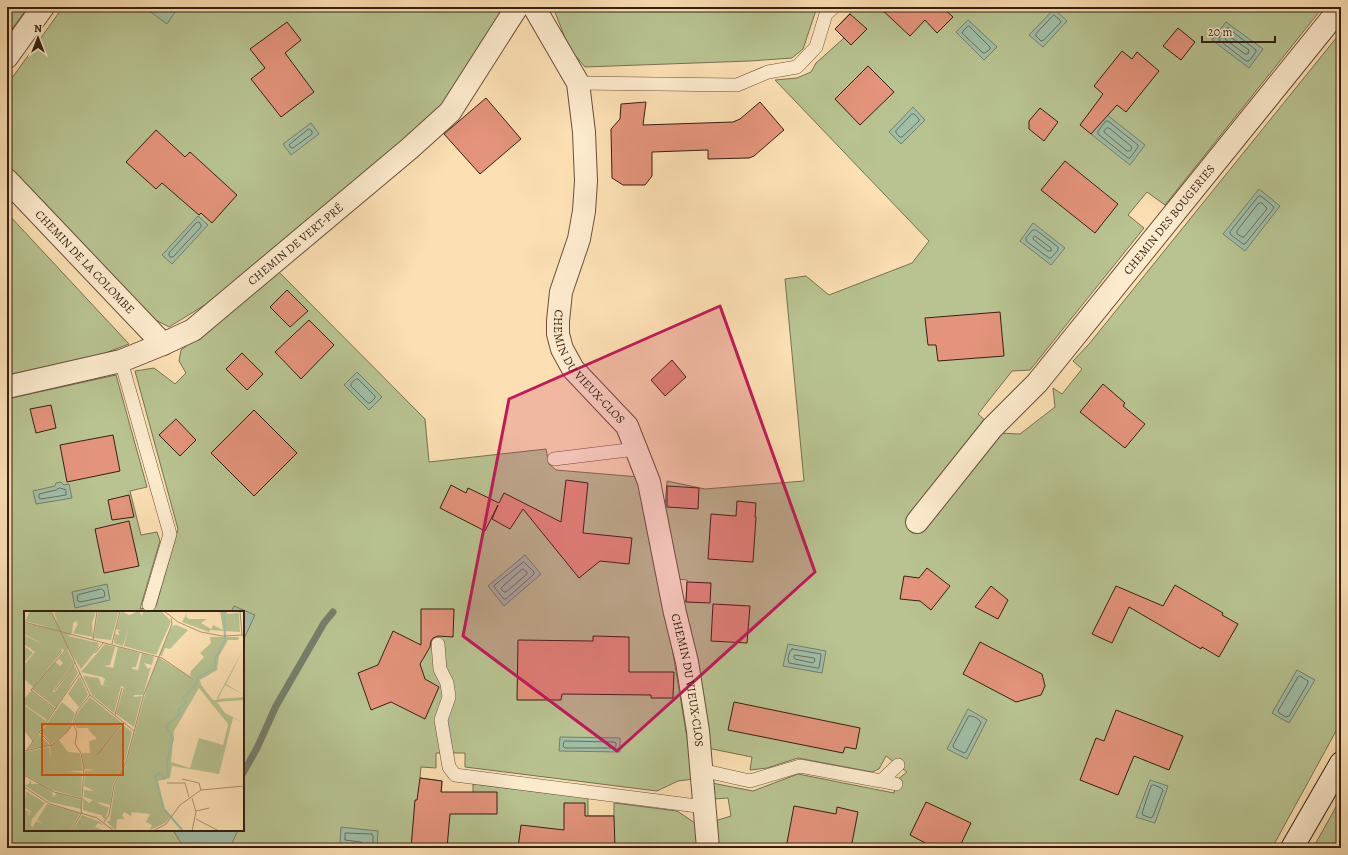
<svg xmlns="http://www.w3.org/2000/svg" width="1348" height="855" viewBox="0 0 1348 855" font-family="Alegreya,serif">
	<rect width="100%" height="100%" fill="#fce0b3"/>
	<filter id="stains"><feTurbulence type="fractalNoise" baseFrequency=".005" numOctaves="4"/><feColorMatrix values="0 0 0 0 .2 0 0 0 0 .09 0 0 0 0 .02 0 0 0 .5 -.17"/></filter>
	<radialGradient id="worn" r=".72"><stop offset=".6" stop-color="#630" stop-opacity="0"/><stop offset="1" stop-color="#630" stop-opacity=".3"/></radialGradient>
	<path fill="#b8c391" stroke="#777152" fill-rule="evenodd" d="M7,7H28L7,36Z
		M63,7H503L493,29L447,99L410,140L302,224L208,303L169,327L148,316L7,166V85Z
		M553,7H817L803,49L792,58L750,61L585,67L569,48Z
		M856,7H1323L1165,205L1147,192L1128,215L1144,228L1030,370L1012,371L978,414L999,433L1020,434L1055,407L1053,388L1062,394L1082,369L1073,361L1089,344L1341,32V722L1272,848H717L715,821L731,816L728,798L713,799L712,783L753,791L798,774L894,793L897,780L907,772L886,756L879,769L872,772L798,758L767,768L750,770L752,757L707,748L682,602L686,601L687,580L678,579L665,508L667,481L705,489L804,481L785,279L806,276L829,295L912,263L929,241L775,80L797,78L811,72L816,63L844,38L835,29Z
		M7,213L129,344L100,355L7,375Z
		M279,272L425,419L429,462L546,449L549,464L556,470L639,477L666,612L694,779L678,781L657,791L465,767V753H436V768L421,767L420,778L442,781L441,802L473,804V784L588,798V816H614V803L677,811L698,825L699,848H7V416L9,415L7,399L116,375L147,487L130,491L141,535L157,532L160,541L140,609L156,606L178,529L135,371L154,368L175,384L186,373L179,361L181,350L215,324ZM25,612H243V830H25Z
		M1341,798V848H1313Z"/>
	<path fill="#a0bea7" stroke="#767e6c" d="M144,7H174L177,9L167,24Z
		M1054,9L1067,21L1043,47L1029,35Z
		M968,20L997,47L984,60L956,32Z
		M1226,22L1263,49L1249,68L1212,40Z
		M913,107L925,120L901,144L889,132Z
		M1106,114L1145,145L1130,165L1091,134Z
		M311,123L319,134L291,155L283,144Z
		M1259,189L1280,206L1245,251L1223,234Z
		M198,216L208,225L172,264L162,255Z
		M1033,223L1065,248L1051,265L1020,241Z
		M357,372L382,397L369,410L344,385Z
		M61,482L64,485L69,484L72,498L36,504L33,491L55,486L56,483Z
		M525,555L541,574L504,606L488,586Z
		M107,584L110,600L75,608L72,592Z
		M234,606L255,615L243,641V612H231Z
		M788,644L826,651L822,673L783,666Z
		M1297,670L1315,680L1289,723L1272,713Z
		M968,709L987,720L967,759L947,749Z
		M560,737L620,738V752L559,751Z
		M1150,780L1168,786L1155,823L1136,817Z
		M341,827L378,831L377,847L340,844Z
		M173,830H238L232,843L228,848H184Z"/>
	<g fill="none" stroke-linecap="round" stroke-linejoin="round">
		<path stroke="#6b6e5d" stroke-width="1" d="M1054,15L1060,20L1061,22L1044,40L1041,41L1036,36V34Z
			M969,26L990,47V49L985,53H983L962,33L963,31L967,27Z
			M1228,28L1256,50V52L1249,61H1246L1219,40C1219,36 1224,29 1228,28Z
			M1227,35L1229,36L1249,50L1248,54H1245L1226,40L1225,38Z
			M912,114H914L919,119V121L902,137H900L896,133V131Z
			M1106,121H1108L1138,145V147L1130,158H1128L1098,134V132Z
			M1107,128H1109L1131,146L1132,148L1130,151H1127L1105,133L1104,131Z
			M309,129L312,131V134L293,148H291L289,145L290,144Z
			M1259,196H1261L1273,206L1274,208L1245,244H1243L1230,234V232Z
			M1259,203H1262L1266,207L1267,209L1244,237H1242L1237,234V231Z
			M199,222L201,225V227L173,257H170L169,255V253L196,223Z
			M1033,230H1036L1058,247V250L1051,258H1049L1026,241V238Z
			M1035,236L1051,248V251H1048L1034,240L1033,238Z
			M356,379H358L375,396V398L370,403H368L351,386V384Z
			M60,488L66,490V495L41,499L39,498V494L56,490Z
			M524,562L534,572V574L506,599H504L495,588L494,586Z
			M523,569L527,572V574L506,592H504L501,589L502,587Z
			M102,589L104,591L105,595L104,597L80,602L78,601L77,597L78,595Z
			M792,649L821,654V656L819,668H817L789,663C787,659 789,651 792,649Z
			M795,655L814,658L815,661L813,663L795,659L794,657Z
			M1300,676L1308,681V683L1289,716L1286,717L1279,713L1278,711L1298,677Z
			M969,716C972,715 980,719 981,723L966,752L964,753L954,748L953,746Z
			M565,741L614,742L616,743V746L614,748H565L563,746L564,742Z
			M1154,785L1161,788L1163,790L1153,816L1151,818L1143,815L1142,813L1151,786Z
			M365,848L364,844L361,842L345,840V833L372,834L373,836V848"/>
		<path stroke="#767e6c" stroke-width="7" d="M243,773L257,748L276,706L324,623L333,612"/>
	</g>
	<path fill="#e4947c" stroke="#361f13" d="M879,7H942L953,17L937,33L925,20L910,36Z
		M850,14L867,29L851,45L835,29Z
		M287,22L301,40L285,53L314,92L281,117L251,79L265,68L250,49Z
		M1178,28L1195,42L1181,60L1163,46Z
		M1122,51L1132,59L1137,52L1159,71L1126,112L1117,105L1091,134L1080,125L1103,94L1094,86Z
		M868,66L894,92L860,125L835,99Z
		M486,98L521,139L480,174L444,134Z
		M646,102L643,125L733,122L740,119L760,102L784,130L754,156L749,158L708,159V150L652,152V176L645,185H623L612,178L611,129L620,119L621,104Z
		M1040,108L1058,122L1044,141L1029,129V121Z
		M156,130L185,157L190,152L237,195L212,223L201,213L199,215L162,183L156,189L126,162Z
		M1065,161L1118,204L1095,233L1041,190Z
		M287,290L308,311L290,327L270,307Z
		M1000,312L1004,356L938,361L936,345H928L925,318Z
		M309,320L334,345L301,379L275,352Z
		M242,353L263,374L247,390L226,369Z
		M672,360L686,377L665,396L651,380Z
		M1103,384L1125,403L1123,406L1145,424L1125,448L1080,412Z
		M51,405L56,428L36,433L30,409Z
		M254,410L297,453L254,496L211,453Z
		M176,419L196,440L180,456L159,435Z
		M113,435L120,471L67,482L60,445Z
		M566,480L588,483L583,533L632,538L629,564L600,561L579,578L523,509L510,529L492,519L498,505L485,531L440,508L451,485L466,493L468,488L499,503L504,493L561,522Z
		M667,486L699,488L698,509L667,507Z
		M129,495L134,517L112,520L108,500Z
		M737,501L756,503L755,517H756L753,562L708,559L711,514L736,516Z
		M129,521L139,566L104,573L95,529Z
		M927,568L950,586L931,610L920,601L900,599L904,576L919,578Z
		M687,582L711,583L710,603L686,602Z
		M1175,585L1223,613L1222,615L1238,624L1219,657L1202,647L1201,649L1129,607L1112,643L1092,634L1116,586L1163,606Z
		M991,586L1008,600L998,619L975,607Z
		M713,604L750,606L747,643L711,641Z
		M421,609H454L453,637L438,636L433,638L431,641L430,647L420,664L425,679L439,687L425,719L391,702L371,710L358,673L378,665L393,631L421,645Z
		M593,636L629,637V672H674L673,698H651V695L562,694L561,700H517L518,640L593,641Z
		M980,642L1042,674L1045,686L1041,695L1016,702L963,674Z
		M734,702L860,728L856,749L845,747L843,753L728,730Z
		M1116,710L1183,736L1169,770L1134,756L1118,795L1080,780L1096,738L1104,741Z
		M420,778L442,781L441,792H497V814H450L447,848H411L415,800H417Z
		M926,802L971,823L959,848H935L910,835Z
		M564,803H585V816H614L615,848H518L521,825L564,830Z
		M794,806L836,814L837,807L858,812L851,848H786Z"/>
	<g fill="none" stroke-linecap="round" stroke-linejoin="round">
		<g stroke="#684f3b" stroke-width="14">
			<path id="lane" d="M578,83L737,85L768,72L797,67L816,47L826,14L834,7
				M121,361L170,534L149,605
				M554,459L636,449
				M438,644L440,669L447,683L449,697L441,720L449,767L455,775L705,807
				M701,770L750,781L800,766L881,781L898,765
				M881,781L896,784"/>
		</g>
		<g stroke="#684f3b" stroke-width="24">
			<g id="street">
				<path id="s1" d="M534,7L578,83L584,132L586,181L584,211L579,239L561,292L558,321V334L562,349L573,369L627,426L649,482L675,613L687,662L698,731L708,848"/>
				<path d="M7,57L43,7"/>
				<path id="s2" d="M7,180L163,344"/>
				<path id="s3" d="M7,387L121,361L163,344L193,330L409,149L450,112L517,7"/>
				<path id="s4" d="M917,522L992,428L1037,383L1341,7"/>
			</g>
		</g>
		<g stroke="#361f13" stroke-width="24">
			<path id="secondary" d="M1292,848L1341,763"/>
		</g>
		<use href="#lane" stroke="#fdebce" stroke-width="13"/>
		<use href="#street" stroke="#fdebce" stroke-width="22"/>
		<use href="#secondary" stroke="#fdebce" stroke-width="22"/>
	</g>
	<path fill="#c2185b" fill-opacity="0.2" stroke="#c2185b" stroke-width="3" stroke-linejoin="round" d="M720,306L815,572L617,751L463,636L509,399Z"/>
	<g text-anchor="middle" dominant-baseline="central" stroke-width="3" stroke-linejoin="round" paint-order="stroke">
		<g font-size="12" fill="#361f13" stroke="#fdebce">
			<text stroke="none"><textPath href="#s4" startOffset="394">CHEMIN DES BOUGERIES</textPath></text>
			<text stroke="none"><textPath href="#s3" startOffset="329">CHEMIN DE VERT-PRÉ</textPath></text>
			<text stroke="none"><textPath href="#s2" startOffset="113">CHEMIN DE LA COLOMBE</textPath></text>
			<text stroke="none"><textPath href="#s1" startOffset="386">CHEMIN DU VIEUX-CLOS</textPath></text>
			<text stroke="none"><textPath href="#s1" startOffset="722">CHEMIN DU VIEUX-CLOS</textPath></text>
		</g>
	</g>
	<g transform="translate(24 611)">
		<rect width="220" height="220" fill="#fce0b3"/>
		<path d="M6,0H26L34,12L30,2L34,0H72L68,12L69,26L49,22L54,13L52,10L49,12L48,22L44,25L75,32L74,37L57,58L43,36L41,39L37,38L38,41L9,76L0,68V54L11,41L0,33V24L21,34L0,23V12L28,17L1,10ZM74,0H95L87,29L70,27ZM97,0L105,4L115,0L118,5L119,0H137L145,8L147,11L132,44L100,35L104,18L99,35L90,32L91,23L95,24L94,20H97L92,18ZM196,0H203V3L215,2L216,21L187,19L189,14L199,19ZM163,2L162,6L165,8H183L177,12L187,18L185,21L158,11ZM152,14L164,19L146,38L141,37L138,45L135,44L148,15ZM186,26H215L214,29H204L195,45L193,59L176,69L177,74L189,89H193L194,85L220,37L202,73L220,84L201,74L194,88L220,86V89L193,91L201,102L220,112L209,107L195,163L148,155L146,167L134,170L141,200L147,205L141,212L126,219L128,214L122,211L126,203L108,201L107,205L100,201L98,205L101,208H93L92,220L83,211L86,209L91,174L103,150L123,76L134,46L170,68L166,64L167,60L180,46L176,42L187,32ZM175,77L204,113L199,134L175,127L166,157L147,151L150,120ZM81,33L91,36L86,54L80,55L89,57L94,36L116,42L112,56H108V58L114,59L118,42L130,46L128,54L120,52L124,58L127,56L119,84H110V86L118,85L110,116L92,103L100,76L97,75L90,102L68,84L59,65L75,67L77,74L89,76L79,74L81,68L78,66L57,61ZM0,35L9,42L0,52ZM43,38L50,52L28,81L32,80L50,54L54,62L32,97L8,78L31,51L36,55L39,52L35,48ZM56,65L64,84L55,96L44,83ZM7,80L30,98L23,109L0,93V88ZM66,86L98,112L78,139L99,114L108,121L101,151L89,174L86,194L74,191V192L85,197L81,209L77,204L59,199V187L65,192L69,189L60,186V179L70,180L60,175L61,160L72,159L60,158L58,142H66L65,130L73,128L64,118L72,110L65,117H53L50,112L54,101ZM38,91L51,102L50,106L45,119L28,133L17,121ZM0,94L22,110L9,129L0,117ZM15,123L26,134L5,138V137ZM35,129L44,141L56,142L59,160H43L58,162L57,187L28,179L0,163V141L25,136L27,149L26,135ZM7,168V173H16L28,181L29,186L33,182L57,189V198L26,191L0,174L5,173ZM2,180L21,192L8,208L7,215L9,216L12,210L19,213L13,209L23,193L56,202L46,220H0V198L5,201L3,207L7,200L0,197ZM58,204L76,211L80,215L74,212L71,216L81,220H48Z" fill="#b8c391" fill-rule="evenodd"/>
		<path fill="none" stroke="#a0bea7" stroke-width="2" d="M159,220L140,198L131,165L135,162L140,168L144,165L143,150L149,127L142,115L155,104V98L162,92L159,87L172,73L173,67L191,57V48L201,29L200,0"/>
		<path fill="none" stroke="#ad9373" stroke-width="1" d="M27,0L66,84L110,120M140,0L154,11L177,21L198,25L220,24M216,0L218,24M0,11L138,47L169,68M69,29L73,0M88,33L96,0M71,42L80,31M31,79L51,52M31,98L7,79L44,36M91,104L98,77M49,113L53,121L51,133L57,142L60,157L57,201M0,118L9,130M15,121L28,134M3,139L56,62M0,140L28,134L42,122L49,113L53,100L66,84M73,144L100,111M0,164L30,181L58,188M158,168L175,172L177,179M143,172H161L165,186M0,176L26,193L73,207L90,220M172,200L185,197M172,208L195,220M80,211L85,204L90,174L102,151L120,83L148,13L147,7M47,220L58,201M129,220L142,213L156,194L177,179L220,175M168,220L172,201L168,187"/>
		<path fill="#df560c" fill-opacity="0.15" stroke="#df560c" stroke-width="2" d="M18,113H99V164H18Z"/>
		<rect width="220" height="220" fill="none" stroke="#361f13" stroke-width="2"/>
	</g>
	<rect width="1348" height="855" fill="none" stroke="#fce0b3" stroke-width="24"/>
	<rect x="8" y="8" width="1332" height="839" fill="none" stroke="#361f13" stroke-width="2"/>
	<rect x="12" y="12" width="1324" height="831" fill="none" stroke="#361f13"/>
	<g transform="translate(38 38)" stroke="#fdebce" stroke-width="3" paint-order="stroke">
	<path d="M0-3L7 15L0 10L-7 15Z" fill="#361f13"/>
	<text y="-6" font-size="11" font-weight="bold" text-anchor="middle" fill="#361f13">N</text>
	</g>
	<path d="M1202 36v6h73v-6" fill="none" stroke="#361f13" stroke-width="2"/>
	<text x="1208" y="36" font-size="12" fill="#361f13" stroke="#fdebce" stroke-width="3" paint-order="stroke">20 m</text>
	<rect width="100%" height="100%" filter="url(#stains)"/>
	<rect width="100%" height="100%" fill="url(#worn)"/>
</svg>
